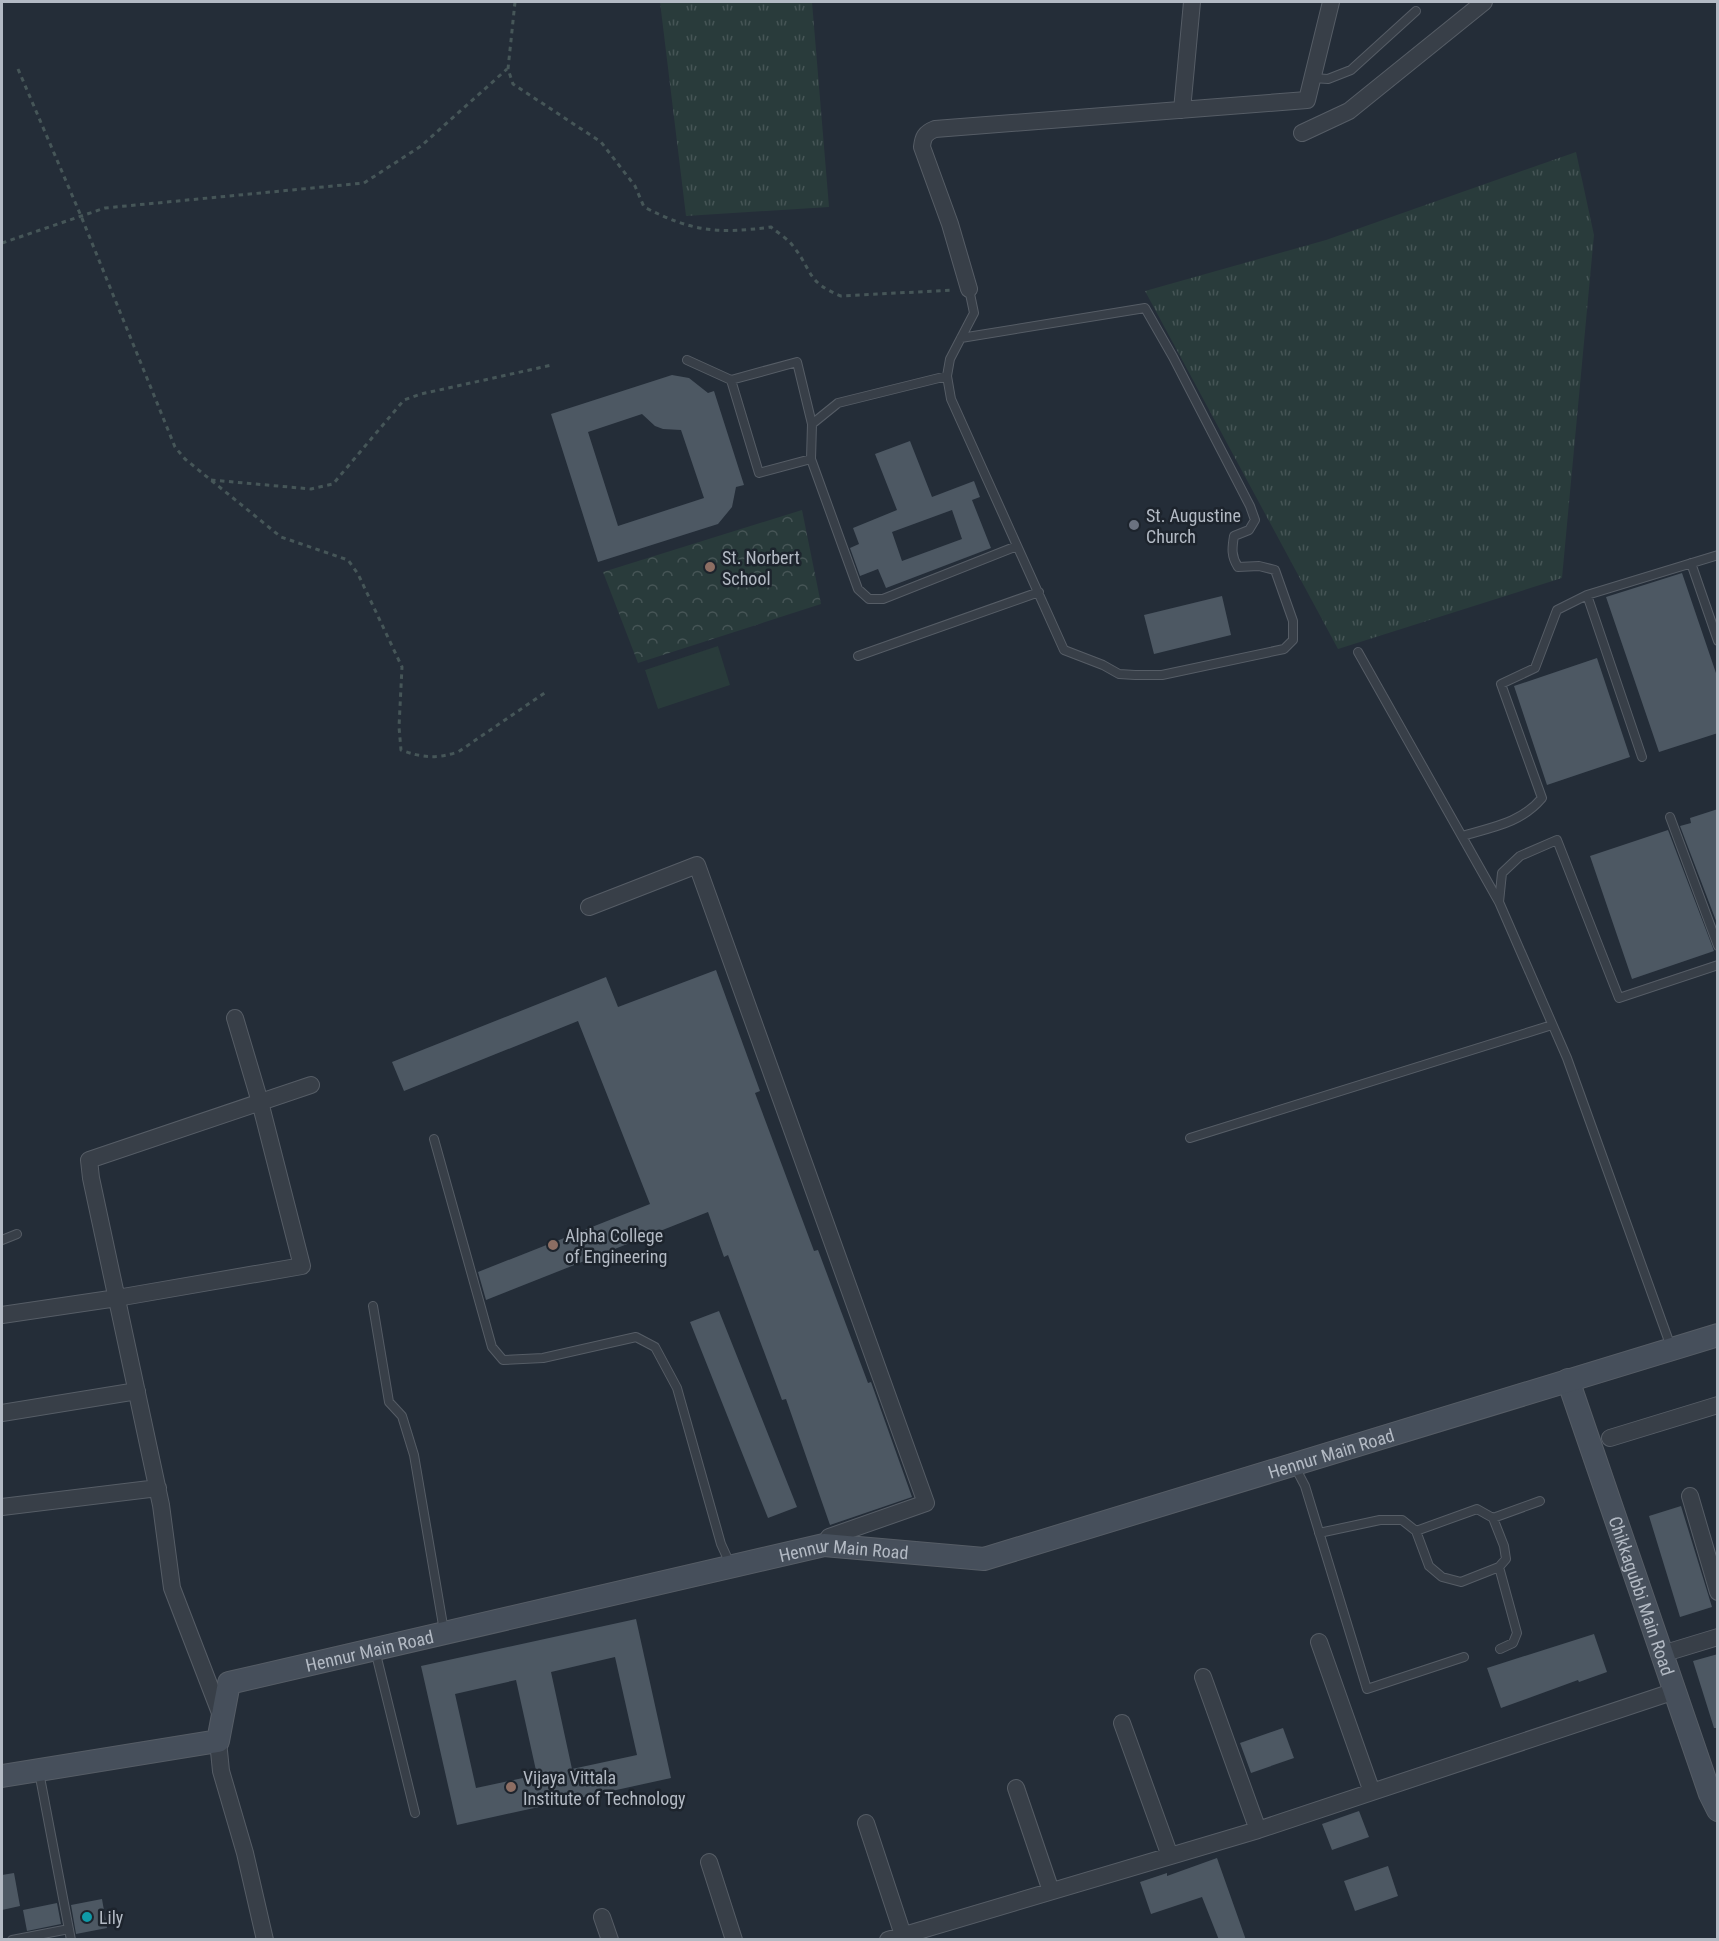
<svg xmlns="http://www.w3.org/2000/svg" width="1719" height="1941" viewBox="0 0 1719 1941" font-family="'Roboto Condensed',sans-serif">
	<defs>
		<pattern id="grass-tufts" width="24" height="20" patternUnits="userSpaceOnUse" patternTransform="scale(1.5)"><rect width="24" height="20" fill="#293b3b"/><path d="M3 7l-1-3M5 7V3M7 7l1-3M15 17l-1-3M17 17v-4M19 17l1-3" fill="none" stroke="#465556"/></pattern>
		<pattern id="forest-crowns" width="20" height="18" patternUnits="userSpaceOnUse" patternTransform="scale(1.5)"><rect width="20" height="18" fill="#293b3b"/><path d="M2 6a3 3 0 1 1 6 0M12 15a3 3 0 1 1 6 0" fill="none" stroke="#465556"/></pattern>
	</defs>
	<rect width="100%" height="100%" fill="#242d38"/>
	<path fill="url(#grass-tufts)" d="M660,2H812L829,207L686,216Z
		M1576,152L1594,235L1562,578L1338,649L1145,291L1326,240Z"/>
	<path fill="url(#forest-crowns)" d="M802,510L821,604L638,663L603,572Z"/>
	<path fill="#293b3b" d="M718,646L730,685L658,709L645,670Z"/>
	<path fill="#4d5863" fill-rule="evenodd" d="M672,375L689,378L708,393L714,391L744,485L736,487L732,507L718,524L598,562L551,414ZM642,414L655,426L663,429L681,430L704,498L618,526L588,432Z
		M910,441L932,497L974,481L980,497L972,500L991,548L886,588L878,569L860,576L850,548L859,544L853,528L897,510L875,454ZM952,510L962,539L902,561L892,532Z
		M1682,573L1718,679V733L1659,752L1606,597Z
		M1222,596L1231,635L1154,654L1144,615Z
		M1597,658L1630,757L1547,785L1514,686Z
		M1718,809V926L1680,826L1691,823L1690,818Z
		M1668,830L1714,951L1632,979L1590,856Z
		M716,970L760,1091L755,1093L814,1251L818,1250L868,1383L871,1382L912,1497L830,1525L786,1399L782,1400L728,1255L724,1257L708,1212L486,1300L478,1272L650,1204L578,1021L404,1091L392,1062L606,977L618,1007Z
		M719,1311L797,1507L768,1518L690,1322Z
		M1681,1506L1712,1607L1680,1617L1649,1516Z
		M636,1619L671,1778L457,1825L421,1666ZM615,1657L637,1755L572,1769L551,1672ZM516,1680L537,1775L476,1788L455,1694Z
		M1594,1634L1607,1672L1579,1682L1578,1680L1501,1708L1487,1668Z
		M1718,1654V1728H1714L1693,1661Z
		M1283,1728L1294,1758L1251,1773L1240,1743Z
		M1359,1811L1369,1837L1332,1850L1322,1824Z
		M1217,1858L1246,1940H1219L1202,1897L1151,1914L1140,1882L1167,1873V1876Z
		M1388,1866L1398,1896L1355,1911L1344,1881Z
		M14,1873L20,1906L2,1910V1875Z
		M102,1899L107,1928L76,1934L71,1905Z
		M57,1903L61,1924L27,1931L23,1910Z"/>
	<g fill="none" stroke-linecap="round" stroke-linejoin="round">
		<g stroke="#565d66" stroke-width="10">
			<path id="lane" d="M1312,78L1328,79L1351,70L1416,11
				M961,338L1145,308L1173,357L1250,506L1255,520L1249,530L1234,536C1232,548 1231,556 1238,567L1259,566L1275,570L1293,621V640L1284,649L1162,675H1135L1119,674L1103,665L1064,650L951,399L947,376L950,359L974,313L969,289
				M687,360L731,380L759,473L811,459
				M947,376L838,403L812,424L811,459L858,589L869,599H883L1017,546
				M731,380L797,362L812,424
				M1691,563L1718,641
				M1587,595L1642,757
				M1358,652L1499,902L1567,1058L1671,1347
				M858,656L1039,592
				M1670,817L1718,946
				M1462,836C1493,827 1521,823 1542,798L1501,684L1535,668L1557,610L1587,595L1718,555
				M1499,902L1502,873L1520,856L1557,840L1619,998L1718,965
				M1190,1138L1552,1025
				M434,1139L492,1347L503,1360L543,1358L636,1337L655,1347L677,1388L721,1544L731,1566
				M2,1240L17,1234
				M373,1306L389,1402L402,1416L414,1455L444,1631
				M1294,1465L1305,1486L1367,1689L1464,1657
				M1493,1518L1540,1501
				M1319,1533L1380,1520H1402L1416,1531L1429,1566L1442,1577L1461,1582L1499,1567L1506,1559L1504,1546L1493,1518L1477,1509L1416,1531
				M1499,1567L1517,1633L1513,1643L1500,1649
				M375,1650L415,1813
				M39,1772L71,1940
				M12,1940L69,1929"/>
		</g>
		<g stroke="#565d66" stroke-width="18">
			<path id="street" d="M1182,110L1192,2
				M1302,133L1349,111L1484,2
				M969,289L950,224L922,147C923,137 925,133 935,129L1307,100L1331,2
				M589,907L697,865L926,1503L829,1537L824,1545
				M2,1315L117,1298L302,1266L260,1102L235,1018
				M2,1413L137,1391
				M1610,1438L1718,1405
				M1690,1496L1718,1592
				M2,1507L158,1488
				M1319,1642L1372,1792
				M1662,1654L1718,1637
				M1203,1677L1258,1830
				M222,1718L172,1588L161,1505L91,1178L89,1160L311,1085
				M1122,1723L1170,1856
				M218,1741L221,1771L245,1853L265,1940
				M1016,1788L1051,1891
				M866,1823L903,1935
				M709,1862L734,1940
				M602,1917L610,1940
				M888,1940L1258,1830L1675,1691"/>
		</g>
		<g stroke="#565d66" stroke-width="24">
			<g id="secondary">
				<path id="s1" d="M1568,1380L1710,1794L1718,1810"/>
				<path id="s2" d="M2,1776L218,1741L229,1683L824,1545L984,1559L1718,1335"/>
			</g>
		</g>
		<path stroke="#465658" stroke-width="3" stroke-dasharray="4.5 4.5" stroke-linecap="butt" d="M515,2L508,69L513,84L601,142L635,186L644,207C693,232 718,234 771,227C778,233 788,239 793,246C813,271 806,282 841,296L954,290
			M18,69L81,216L175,447L185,459L281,537L348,560L358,574L402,667L399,727L401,750C423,758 436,759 458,752L546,692
			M2,243L105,208L364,183L421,146L507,69
			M211,480L311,489L333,484L404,400L421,394L552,365"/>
		<use href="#lane" stroke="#383f48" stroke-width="8"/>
		<use href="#street" stroke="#383f48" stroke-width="16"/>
		<use href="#secondary" stroke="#464f5b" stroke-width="22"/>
	</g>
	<circle fill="#6b7280" stroke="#1d242d" stroke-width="2" cx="1134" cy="525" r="6"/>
	<g fill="#8d6e63" stroke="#1d242d" stroke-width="2">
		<circle cx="710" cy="567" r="6"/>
		<circle cx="553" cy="1245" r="6"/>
		<circle cx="511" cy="1787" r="6"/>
	</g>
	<circle fill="#0f9aa8" stroke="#1d242d" stroke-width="2" cx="87" cy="1917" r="6"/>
	<g text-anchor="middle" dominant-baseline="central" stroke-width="5" stroke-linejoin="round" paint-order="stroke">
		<g font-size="18" fill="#b3bac4" stroke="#1d242d" text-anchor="start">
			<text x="1146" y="515">St. Augustine<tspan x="1146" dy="21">Church</tspan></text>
			<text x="722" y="557">St. Norbert<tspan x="722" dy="21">School</tspan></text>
			<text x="565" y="1235">Alpha College<tspan x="565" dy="21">of Engineering</tspan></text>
			<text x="523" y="1777">Vijaya Vittala<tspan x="523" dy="21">Institute of Technology</tspan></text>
			<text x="99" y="1917">Lily</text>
		</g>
		<g font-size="18" fill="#b3bac4" stroke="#1d242d">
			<text stroke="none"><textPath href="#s2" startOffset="1412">Hennur Main Road</textPath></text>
			<text stroke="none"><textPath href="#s2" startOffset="908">Hennur Main Road</textPath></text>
			<text stroke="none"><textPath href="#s1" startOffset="228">Chikkagubbi Main Road</textPath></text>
			<text stroke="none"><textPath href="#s2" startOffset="422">Hennur Main Road</textPath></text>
		</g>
	</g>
	<rect width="1719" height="1941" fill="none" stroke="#b3bac4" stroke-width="6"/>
</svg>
